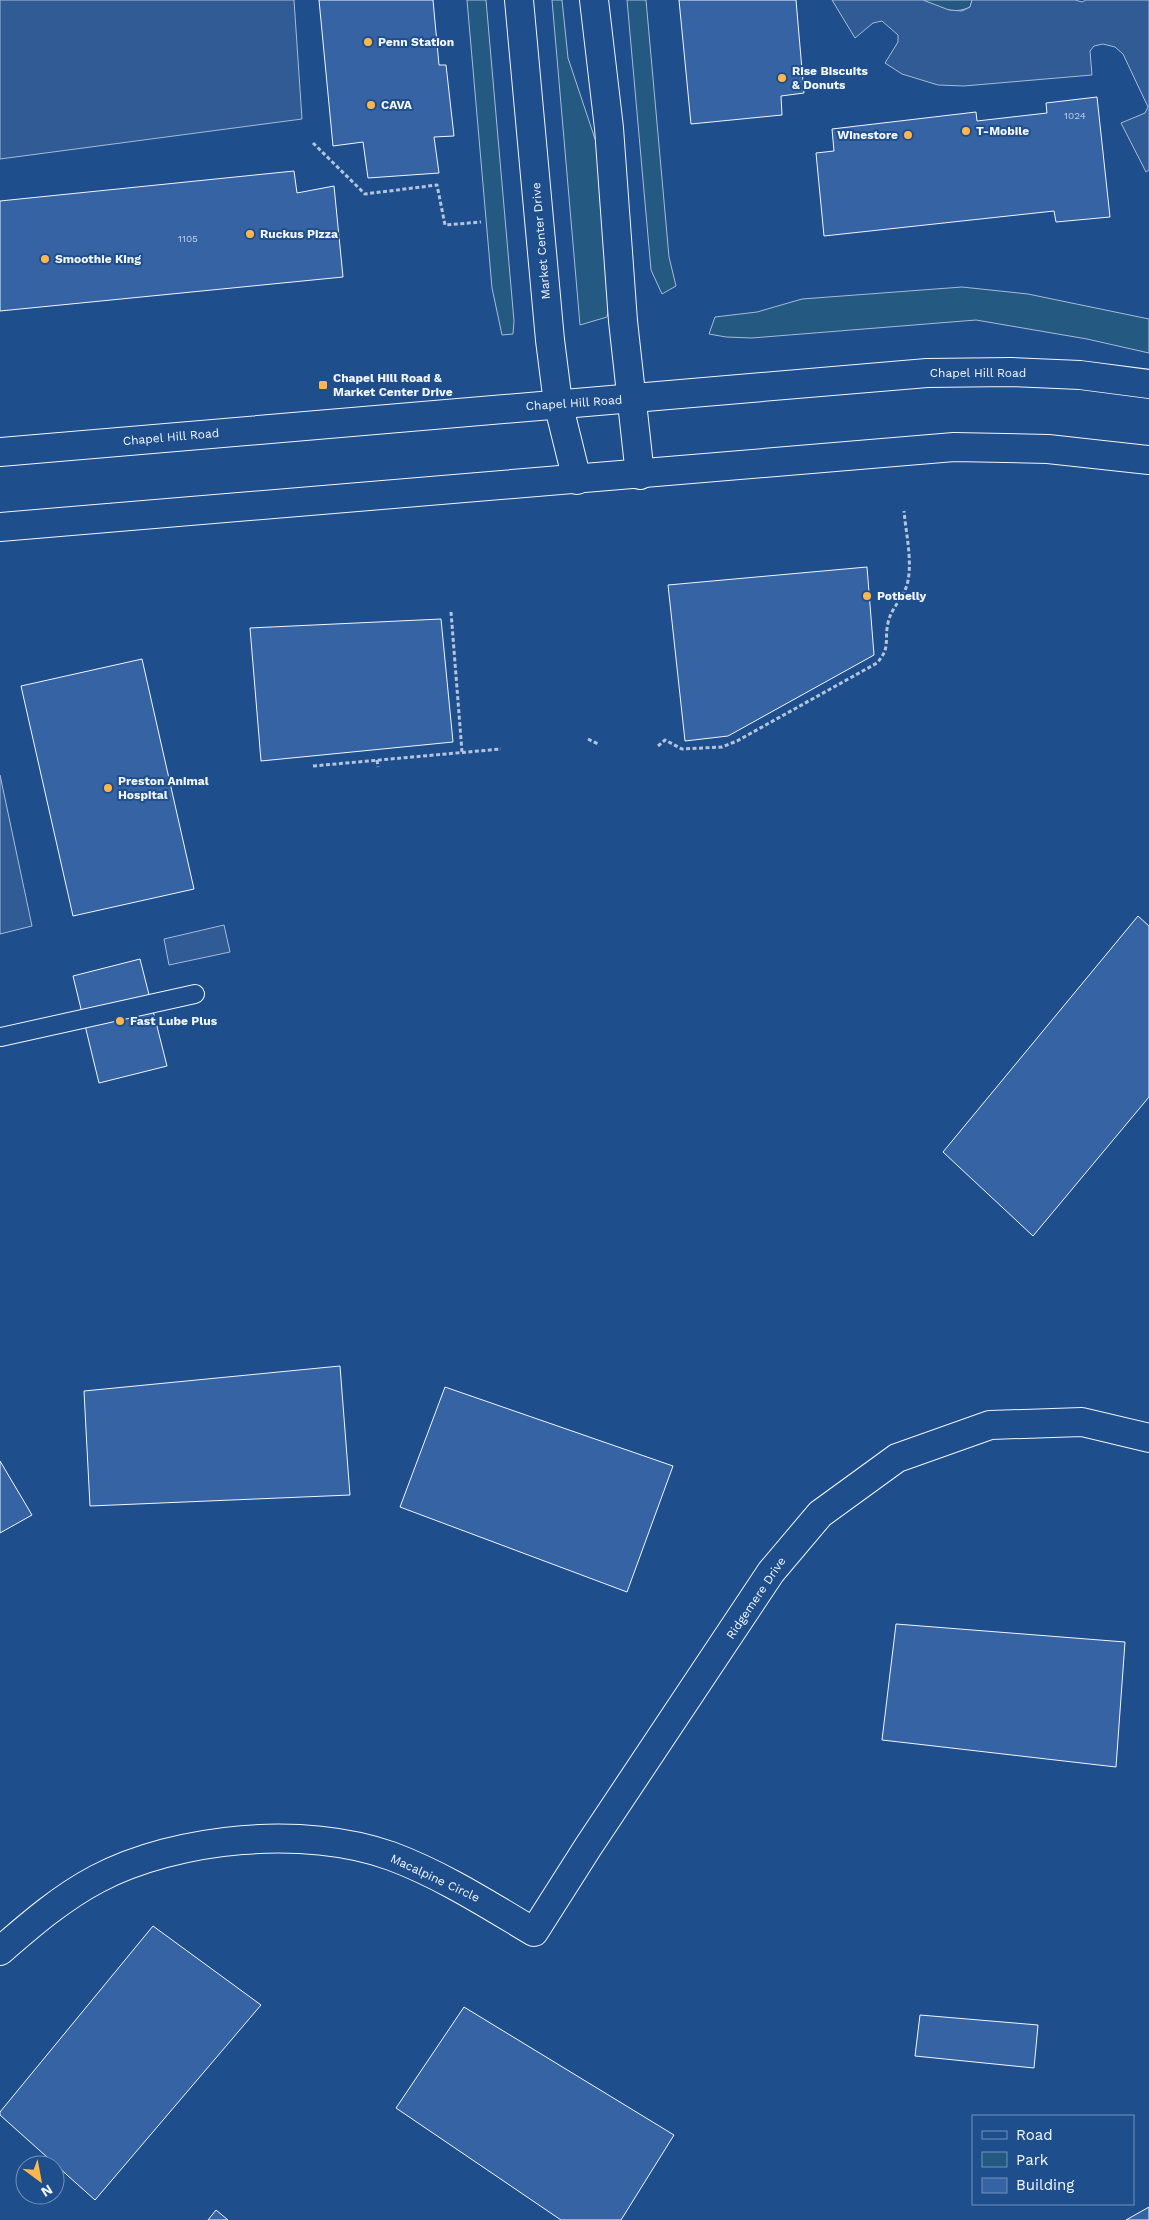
<svg xmlns="http://www.w3.org/2000/svg" width="1149" height="2220" viewBox="0 0 1149 2220" font-family="'Work Sans',sans-serif">
	<rect width="100%" height="100%" fill="#1f4e8c"/>
	<path fill="#245a82" stroke="#a8bbd7" d="M467,0H486L514,321L513,334L502,335L492,288Z
		M552,0H562L568,58L596,142L610,302L607,317L580,325Z
		M627,0H646L669,257L676,286L662,294L651,270Z
		M923,0H972V1L970,7C954,15 938,8 923,0Z
		M962,287L1028,294L1149,319V353L1087,339L976,320L752,338L726,337L709,334L715,317L757,312L802,299Z"/>
	<path fill="#305b95" stroke="#a8bbd7" d="M0,0H294L302,119L0,159Z
		M832,0H923L949,10L962,11L970,7L972,0H1075L1082,2L1086,0H1149V170L1146,172L1121,123L1145,113L1148,107L1123,54L1115,47L1103,44L1094,46L1090,51L1092,75L964,86L938,85L902,74L885,63L898,42V35L882,21L873,23L855,38Z
		M0,775L32,926L0,934Z
		M224,925L230,952L169,965L164,939Z"/>
	<path fill="#3563a3" stroke="#f2f6ff" d="M319,0H433L439,65H446L454,136L434,137L439,173L368,178L363,142L333,146Z
		M679,0H796L804,93L781,96L782,115L691,124Z
		M1097,97L1110,217L1056,222L1054,211L824,236L816,153L834,151L832,129L976,112L977,121L1047,113L1046,103Z
		M294,171L297,193L334,186L343,277L0,311V201Z
		M867,567L874,655L728,736L685,741L668,585Z
		M441,619L453,742L261,761L250,628Z
		M142,659L194,889L73,916L21,686Z
		M1138,916L1149,926V1097L1033,1236L943,1152Z
		M140,959L167,1066L99,1083L73,976Z
		M340,1366L350,1495L90,1506L84,1391Z
		M445,1387L673,1466L627,1592L400,1507Z
		M0,1461L32,1515L0,1533Z
		M896,1624L1125,1642L1116,1767L882,1740Z
		M153,1926L261,2005L95,2200L0,2115V2112Z
		M464,2007L674,2135L621,2220H561L396,2108Z
		M920,2015L1038,2025L1034,2068L915,2056Z
		M1149,2207V2220H1126Z
		M216,2210L228,2220H208Z"/>
	<g fill="none" stroke-linecap="round" stroke-linejoin="round">
		<g stroke="#f2f6ff" stroke-width="20">
			<path id="service" d="M1,1037L195,994"/>
		</g>
		<g stroke="#f2f6ff" stroke-width="30">
			<path id="minor" d="M519,0L550,340L558,403L577,480
				M594,0L609,128L623,321L640,475
				M0,1951C30,1925 61,1898 97,1879C177,1837 305,1825 391,1856C442,1875 487,1904 534,1932L588,1847L771,1572L820,1514L897,1458L990,1425L1082,1422L1149,1438"/>
		</g>
		<g stroke="#f2f6ff" stroke-width="30">
			<path id="secondary" d="M0,452L927,373L1011,372L1080,375L1149,384
				M0,527L954,447L1048,449L1149,460"/>
		</g>
		<path stroke="#b3c4dc" stroke-width="3" stroke-dasharray="4 2.5" stroke-linecap="butt" d="M313,143L365,194L437,185L445,225L481,222
			M451,612L462,752
			M588,739L598,744
			M658,746L665,740L682,749L722,747L737,741L877,663C891,647 884,641 888,623C891,608 902,600 907,585C913,563 906,534 904,511
			M377,760L378,767
			M313,766L501,749"/>
		<use href="#service" stroke="#1f4e8c" stroke-width="18"/>
		<use href="#minor" stroke="#1f4e8c" stroke-width="28"/>
		<use href="#secondary" stroke="#1f4e8c" stroke-width="28"/>
	</g>
	<g fill="#ffb74d" stroke="#1f4e8c" stroke-width="2">
		<circle cx="368" cy="42" r="5"/>
		<circle cx="782" cy="78" r="5"/>
		<circle cx="371" cy="105" r="5"/>
		<circle cx="966" cy="131" r="5"/>
		<circle cx="908" cy="135" r="5"/>
		<circle cx="250" cy="234" r="5"/>
		<circle cx="45" cy="259" r="5"/>
		<rect x="318" y="380" width="10" height="10" rx="2.5"/>
		<circle cx="867" cy="596" r="5"/>
		<circle cx="108" cy="788" r="5"/>
		<circle cx="120" cy="1021" r="5"/>
	</g>
	<g text-anchor="middle" dominant-baseline="central" stroke-width="4" stroke-linejoin="round" paint-order="stroke">
		<g font-size="10" fill="#c3d1e8">
			<text x="1075" y="115">1024</text>
			<text x="188" y="238">1105</text>
		</g>
		<g font-size="12" font-weight="bold" fill="#f2f6ff" stroke="#1f4e8c" text-anchor="start">
			<text x="378" y="42">Penn Station</text>
			<text x="792" y="71">Rise Biscuits<tspan x="792" dy="14">&amp; Donuts</tspan></text>
			<text x="381" y="105">CAVA</text>
			<text x="976" y="131">T-Mobile</text>
			<text x="898" y="135" text-anchor="end">Winestore</text>
			<text x="260" y="234">Ruckus Pizza</text>
			<text x="55" y="259">Smoothie King</text>
			<text x="333" y="378">Chapel Hill Road &amp;<tspan x="333" dy="14">Market Center Drive</tspan></text>
			<text x="877" y="596">Potbelly</text>
			<text x="118" y="781">Preston Animal<tspan x="118" dy="14">Hospital</tspan></text>
			<text x="130" y="1021">Fast Lube Plus</text>
		</g>
		<g font-size="12" fill="#f2f6ff" stroke="#1f4e8c">
			<text transform="translate(541 241) rotate(-95)">Market Center Drive</text>
			<text x="978" y="373">Chapel Hill Road</text>
			<text transform="translate(574 403) rotate(-4)">Chapel Hill Road</text>
			<text transform="translate(171 437) rotate(-5)">Chapel Hill Road</text>
			<text transform="translate(756 1598) rotate(-56)">Ridgemere Drive</text>
			<text transform="translate(435 1878) rotate(25)">Macalpine Circle</text>
		</g>
	</g>
	<rect x="972" y="2115" width="162" height="90" fill="#1f4e8c" stroke="#7391ba"/>
	<rect x="982" y="2131" width="25" height="8" fill="#1f4e8c" stroke="#7391ba"/>
	<text x="1016" y="2140" font-size="15" fill="#f2f6ff">Road</text>
	<rect x="982" y="2152" width="25" height="15" fill="#245a82" stroke="#7391ba"/>
	<text x="1016" y="2165" font-size="15" fill="#f2f6ff">Park</text>
	<rect x="982" y="2178" width="25" height="15" fill="#3563a3" stroke="#7391ba"/>
	<text x="1016" y="2190" font-size="15" fill="#f2f6ff">Building</text>
	<g transform="translate(40 2180) rotate(148)"><circle r="24" fill="#1f4e8c" stroke="#7391ba"/>
	<path d="M0-4L9 19L0 12L-9 19Z" fill="#ffb74d"/>
	<text y="-8" font-size="14" font-weight="bold" text-anchor="middle" fill="#f2f6ff">N</text>
	</g>
</svg>
